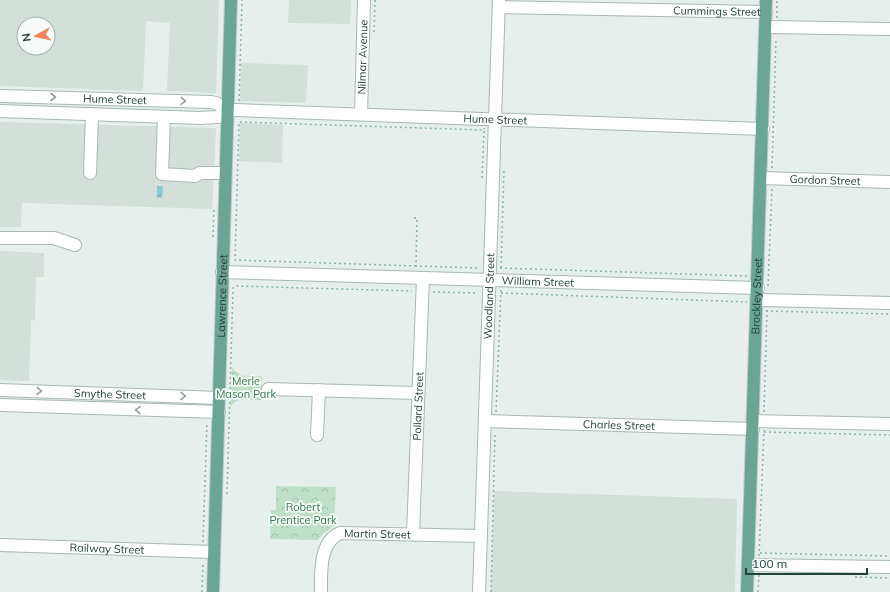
<svg xmlns="http://www.w3.org/2000/svg" width="890" height="592" viewBox="0 0 890 592" font-family="Mulish,sans-serif">
	<defs>
		<pattern id="forest-crowns" width="20" height="18" patternUnits="userSpaceOnUse"><rect width="20" height="18" fill="#bfe0c8"/><path d="M2 6a3 3 0 1 1 6 0M12 15a3 3 0 1 1 6 0" fill="none" stroke="#a4c1ad"/></pattern>
		<pattern id="water-waves" width="16" height="10" patternUnits="userSpaceOnUse"><rect width="16" height="10" fill="#8ec9d4"/><path d="M0 5q4-4 8 0t8 0" fill="none" stroke="#74a5ad"/></pattern>
	</defs>
	<rect width="100%" height="100%" fill="#e6efeb"/>
	<path fill="#d4dfda" fill-rule="evenodd" d="M0,0H219L216,93L167,91L170,23L146,21L143,91L0,86ZM24,24H48V48H24Z
		M289,0H351L350,24L288,23Z
		M241,63L308,65L306,103L240,101Z
		M0,122L216,128L212,209L22,203L21,227H0Z
		M240,123L283,125L282,163L239,161Z
		M0,251L44,253V277H36L35,320L31,321L29,381L0,380Z
		M494,491L737,499L735,592H491Z"/>
	<path fill="url(#forest-crowns)" d="M232,367C237,378 251,376 262,376L261,400C250,400 234,396 230,409Z
		M276,486L336,487L334,526L323,534L318,540L270,539L271,510H276Z"/>
	<path fill="url(#water-waves)" d="M157,186H163L162,198L157,197Z"/>
	<g fill="none" stroke-linecap="round" stroke-linejoin="round">
		<g stroke="#a8b8b2" stroke-width="14">
			<g id="minor">
				<path id="s1" d="M499,7L766,12"/>
				<path d="M766,27L890,29"/>
				<path id="s2" d="M0,96L211,102L216,103L227,110"/>
				<path id="s3" d="M0,111L200,118L218,117L227,110H235L763,129"/>
				<path id="s4" d="M361,114L364,0"/>
				<path d="M164,117L162,174L195,176L200,173H225"/>
				<path d="M90,173L92,114"/>
				<path id="s5" d="M761,178L890,182"/>
				<path d="M0,238H54L75,245"/>
				<path id="s6" d="M222,272L758,288"/>
				<path d="M757,300L890,303"/>
				<path d="M268,389L418,393"/>
				<path id="s7" d="M0,390L219,398"/>
				<path d="M0,405L219,412"/>
				<path id="s8" d="M485,421L753,429"/>
				<path d="M753,421L890,424"/>
				<path d="M317,435L319,390"/>
				<path id="s9" d="M413,534L423,278"/>
				<path id="s10" d="M0,545L214,552"/>
				<path d="M748,565L890,567"/>
				<path id="s11" d="M321,592C321,573 319,542 340,533L481,536"/>
				<path id="s12" d="M479,592L499,0"/>
			</g>
		</g>
		<g stroke="#c2cac8" stroke-width="14">
			<g id="major">
				<path id="s13" d="M213,592L231,0"/>
				<path id="s14" d="M747,592L766,0"/>
			</g>
		</g>
		<path stroke="#86b3a5" stroke-width="1.5" stroke-dasharray="2 3" stroke-linecap="butt" d="M777,18V0
			M374,32L375,0
			M239,101L242,0
			M772,168L776,38
			M482,178L484,130
			M414,218H417L416,266L479,268
			M213,237L214,207
			M416,266L235,260L239,122L484,130V128
			M500,268L748,276
			M501,268L504,168
			M768,286L772,188
			M433,292L478,293
			M501,293L747,302
			M766,311L890,314
			M230,394L240,398L264,399
			M496,412L501,290
			M764,412L767,310
			M764,432L890,435
			M227,494L233,288L236,286L412,291
			M203,542L207,422
			M760,553L890,556
			M759,556L764,430
			M855,577L890,578
			M202,592L203,562
			M491,592L495,432
			M758,592L759,574"/>
		<use href="#minor" stroke="#fff" stroke-width="12"/>
		<use href="#major" stroke="#6aa596" stroke-width="12"/>
	</g>
	<defs><path id="oneway-chevron" d="M-2-3.5L2.5 0L-2 3.5" fill="none" stroke-width="1.6" stroke-linecap="round" stroke-linejoin="round"/></defs>
	<g stroke="#92a09c">
		<use href="#oneway-chevron" transform="translate(53 97)"/>
		<use href="#oneway-chevron" transform="translate(183 101) rotate(2)"/>
		<use href="#oneway-chevron" transform="translate(39 391) rotate(2)"/>
		<use href="#oneway-chevron" transform="translate(183 396) rotate(2)"/>
		<use href="#oneway-chevron" transform="translate(138 410) rotate(-178)"/>
	</g>
	<g text-anchor="middle" dominant-baseline="central" stroke-width="3.5" stroke-linejoin="round" paint-order="stroke">
		<g font-size="11" fill="#24423a" stroke="#f7fbf9">
			<text stroke="none"><textPath href="#s1" startOffset="218">Cummings Street</textPath></text>
			<text stroke="none"><textPath href="#s4" startOffset="57">Nilmar Avenue</textPath></text>
			<text stroke="none"><textPath href="#s2" startOffset="115">Hume Street</textPath></text>
			<text stroke="none"><textPath href="#s3" startOffset="498">Hume Street</textPath></text>
			<text stroke="none"><textPath href="#s5" startOffset="64">Gordon Street</textPath></text>
			<text stroke="none"><textPath href="#s6" startOffset="316">William Street</textPath></text>
			<text stroke="none"><textPath href="#s13" startOffset="296">Lawrence Street</textPath></text>
			<text stroke="none"><textPath href="#s12" startOffset="296">Woodland Street</textPath></text>
			<text stroke="none"><textPath href="#s14" startOffset="296">Brockley Street</textPath></text>
			<text stroke="none"><textPath href="#s7" startOffset="110">Smythe Street</textPath></text>
			<text stroke="none"><textPath href="#s9" startOffset="128">Pollard Street</textPath></text>
			<text stroke="none"><textPath href="#s8" startOffset="134">Charles Street</textPath></text>
			<text stroke="none"><textPath href="#s11" startOffset="103">Martin Street</textPath></text>
			<text stroke="none"><textPath href="#s10" startOffset="107">Railway Street</textPath></text>
		</g>
		<g font-size="11" fill="#2d7a4b" stroke="#f7fbf9">
			<text x="246" y="381">Merle<tspan x="246" dy="13">Mason Park</tspan></text>
			<text x="303" y="507">Robert<tspan x="303" dy="13">Prentice Park</tspan></text>
		</g>
	</g>
	<g transform="translate(36 36) rotate(262)"><circle r="19" fill="#f7fbf9" stroke="#a3b1ad"/>
	<path d="M0-3L7 15L0 10L-7 15Z" fill="#f4845f"/>
	<text y="-6" font-size="11" font-weight="bold" text-anchor="middle" fill="#24423a">N</text>
	</g>
	<path d="M746 568v6h121v-6" fill="none" stroke="#24423a" stroke-width="2"/>
	<text x="752" y="568" font-size="12" fill="#24423a" stroke="#f7fbf9" stroke-width="3" paint-order="stroke">100 m</text>
</svg>
